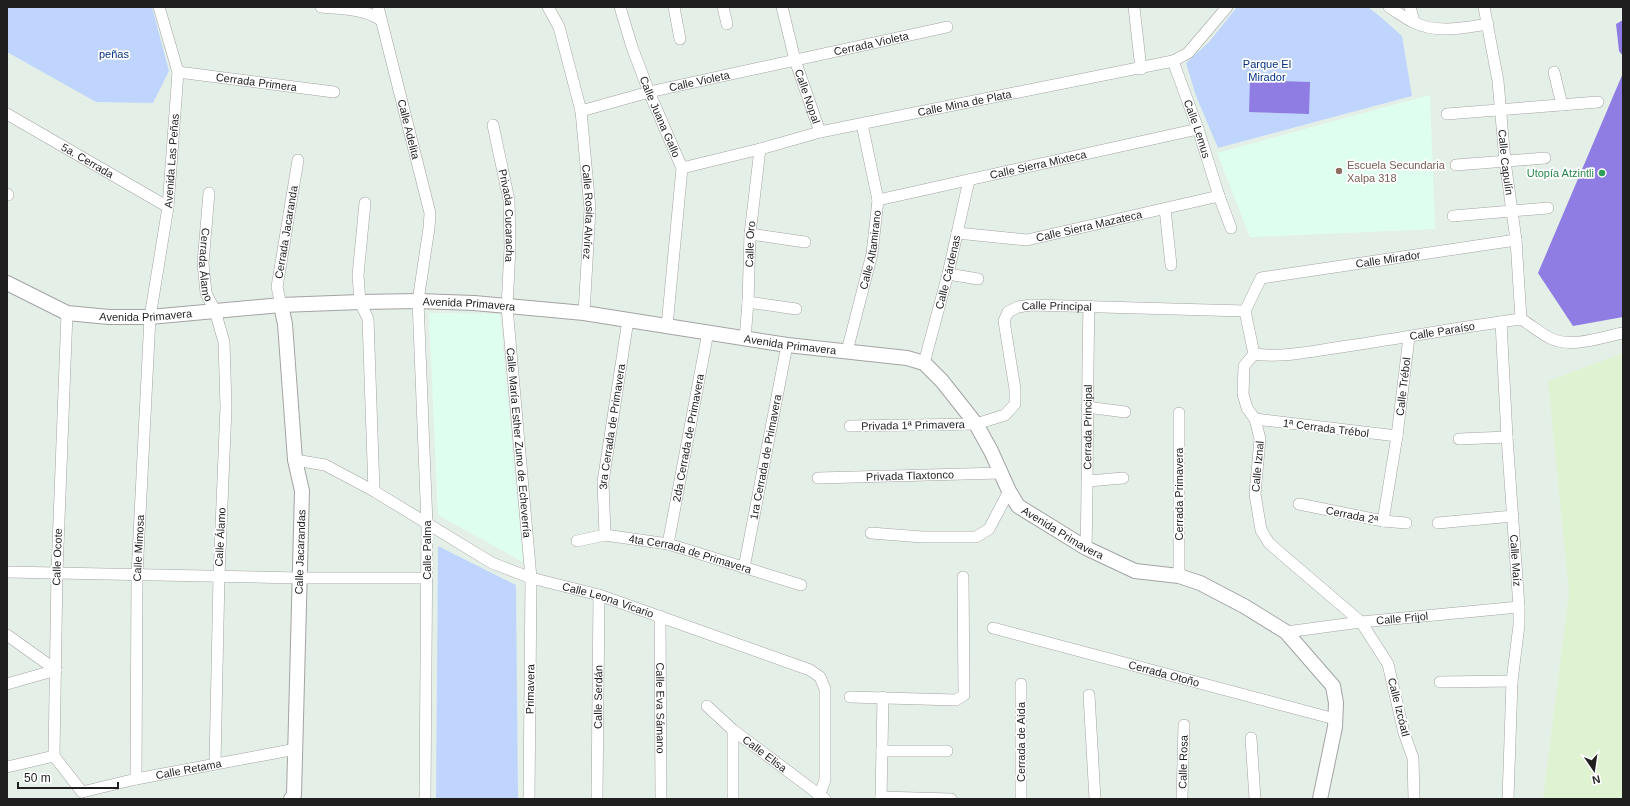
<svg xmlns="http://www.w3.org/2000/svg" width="1630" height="806" viewBox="0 0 1630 806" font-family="Arial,sans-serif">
	<rect width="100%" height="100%" fill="#e4f0e7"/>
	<path fill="#dff2d2" d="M1623,353V799H1543L1569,593L1548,381Z"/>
	<path fill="#defff0" d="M1430,95L1435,229L1250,237L1217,153Z
		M429,313L500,314L523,562L438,515Z"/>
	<path fill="#bfd5fd" d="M7,7L82,8L83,7H152L169,71L153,103L96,102L7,52Z
		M1237,7H1368L1383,19L1402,36L1412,96L1218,148L1196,96L1186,63L1209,42Z
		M438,546L516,585L518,799H436Z"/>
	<path fill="#8f7de4" d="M1623,20V56L1619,51L1616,24Z
		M1623,73V317L1573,326L1538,273Z
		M1250,80L1310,82L1309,114L1249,112Z"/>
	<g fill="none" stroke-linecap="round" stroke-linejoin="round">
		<g stroke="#a3a3a3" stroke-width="12">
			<g id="minor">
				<path d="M321,7C341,9 363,8 381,20"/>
				<path id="s1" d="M378,7L430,213L429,228L418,301L427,524L425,799"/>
				<path id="s2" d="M548,7L559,27L581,111L590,209L584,313"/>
				<path id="s3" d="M620,7L632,47L649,92L682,168L667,326"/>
				<path d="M674,7L680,39"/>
				<path d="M723,7L727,24"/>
				<path id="s4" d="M782,7L795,60L820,132"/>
				<path d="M1134,7L1141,69"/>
				<path d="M1389,7C1397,12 1405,18 1413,22C1437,34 1463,28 1488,24"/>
				<path d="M1410,7L1414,22"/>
				<path id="s5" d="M1484,7L1498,81L1505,161L1516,240L1521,319"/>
				<path id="s6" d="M1173,61L1198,129L1219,196L1231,228"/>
				<path id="s7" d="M178,72L334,92"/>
				<path d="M1554,72L1562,105"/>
				<path id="s8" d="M581,111L649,92L947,27"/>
				<path id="s9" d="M7,114L168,207"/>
				<path d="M1447,114L1598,102"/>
				<path id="s10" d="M493,125L509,200L510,248L507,307L531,578L529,799"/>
				<path d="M1456,165L1545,158"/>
				<path id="s11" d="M682,168L760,149L820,132L1173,61L1188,53L1227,7"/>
				<path id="s12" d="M209,193L203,263L206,293L215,311L224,342L226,407L219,576L215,764"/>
				<path d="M7,194L8,195"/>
				<path id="s13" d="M878,200L1198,129"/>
				<path d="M365,203L358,275L360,302L368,319L374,491"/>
				<path d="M1165,209L1171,265"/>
				<path d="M1453,216L1548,208"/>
				<path id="s14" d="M957,233L1027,240L1219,196"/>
				<path d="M750,234L805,242"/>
				<path d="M948,274L978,279"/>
				<path d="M748,302L796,309"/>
				<path id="s15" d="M281,305L277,287L298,160"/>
				<path d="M67,313L57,572L54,756L82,792"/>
				<path id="s16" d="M1501,322L1507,437L1519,607V625L1512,681L1508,799"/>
				<path id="s17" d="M745,339L748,302L750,234L760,149"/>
				<path id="s18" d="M847,351L872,254L878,200L862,124"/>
				<path id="s19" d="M1254,354C1283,358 1313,351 1341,347C1402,338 1461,327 1521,319C1531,325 1540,333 1550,338C1571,349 1601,337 1623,333"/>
				<path id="s20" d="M924,363L948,274L969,180"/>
				<path d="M1087,407L1125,412"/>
				<path d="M1179,413V576"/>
				<path d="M1255,419L1397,436"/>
				<path id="s21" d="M850,426L976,424L1005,415L1015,404V389L1004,321L1008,312L1018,307L1031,305L1245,311"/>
				<path d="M1459,439L1507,437"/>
				<path id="s22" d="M295,460L325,465L374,491L492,563L531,578L599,595L810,670L820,677L825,689V780L818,799"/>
				<path id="s23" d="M818,478L1001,473"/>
				<path d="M1088,481L1123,478"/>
				<path d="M1299,504L1383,521L1406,523"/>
				<path id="s24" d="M1383,521L1397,436L1409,337"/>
				<path d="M1438,523L1513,516"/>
				<path d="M871,533L922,537H976L989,529L1009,491"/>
				<path id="s25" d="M605,535L603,482L628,320"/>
				<path id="s26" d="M577,541L605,535L668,544L801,585"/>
				<path id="s27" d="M668,544L708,332"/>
				<path id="s28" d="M1086,548C1088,468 1087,387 1089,306"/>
				<path id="s29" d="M744,568L787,345"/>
				<path d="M7,572L299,578H427"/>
				<path id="s30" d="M660,616L661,799"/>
				<path id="s31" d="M993,628L1335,719"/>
				<path id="s32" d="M1286,632L1361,622L1519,607"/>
				<path d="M7,635L56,670"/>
				<path d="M1440,682L1512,681"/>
				<path d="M7,684L56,670"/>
				<path d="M1089,695L1095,799"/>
				<path d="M850,697L956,700L964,695L963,577"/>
				<path id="s33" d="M707,706L733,730L825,799"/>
				<path d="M1251,738L1255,799"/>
				<path d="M882,751H947"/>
				<path d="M7,767L54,756"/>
				<path id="s34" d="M136,779L137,575L150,317L168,207L178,72L159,7"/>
				<path id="s35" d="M82,792L136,779L296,749"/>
				<path d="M881,797L951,799"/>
				<path id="s36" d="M597,799L599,595"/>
				<path d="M733,799V730"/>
				<path d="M881,799L883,697"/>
				<path d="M1021,799V684"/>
				<path id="s37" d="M1182,799L1184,725"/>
				<path id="s38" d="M1414,799L1413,758L1404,733L1388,664L1361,622L1285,557L1269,543L1261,530L1255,494L1260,439L1255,419L1247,408L1243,394L1244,366L1254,354L1245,311L1261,278L1516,240"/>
			</g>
		</g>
		<g stroke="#a3a3a3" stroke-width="16">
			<g id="tertiary">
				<path id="s39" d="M7,283L67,313L109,317H150L281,305L360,302L418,301L474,303L584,313L787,345L907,358L924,363L942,381L976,424L991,451L1009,491L1018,506L1086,548L1135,571L1179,576L1200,583L1244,606L1286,632L1333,686L1336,703L1335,727L1320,799"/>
				<path d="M281,305L285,324L295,460L302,491L294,795L291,799"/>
			</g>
		</g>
		<use href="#minor" stroke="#fff" stroke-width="11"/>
		<use href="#tertiary" stroke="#fff" stroke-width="14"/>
	</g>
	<circle fill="#8d6e63" stroke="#fff" stroke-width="1.5" cx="1339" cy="171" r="4"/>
	<circle fill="#2e9e5b" stroke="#fff" stroke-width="1.5" cx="1602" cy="173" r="4"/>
	<g text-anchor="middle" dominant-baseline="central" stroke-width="3.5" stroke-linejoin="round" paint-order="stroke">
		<g font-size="11" fill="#1f1f1f" stroke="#fff">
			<text stroke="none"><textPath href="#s8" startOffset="298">Cerrada Violeta</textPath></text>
			<text stroke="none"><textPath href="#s8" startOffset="122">Calle Violeta</textPath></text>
			<text stroke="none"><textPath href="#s7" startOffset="79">Cerrada Primera</textPath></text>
			<text stroke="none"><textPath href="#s4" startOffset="93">Calle Nopal</textPath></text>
			<text stroke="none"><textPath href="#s11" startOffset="290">Calle Mina de Plata</textPath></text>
			<text stroke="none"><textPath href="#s3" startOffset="117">Calle Juana Gallo</textPath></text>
			<text stroke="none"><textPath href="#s6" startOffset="72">Calle Lemus</textPath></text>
			<text stroke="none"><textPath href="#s1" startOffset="126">Calle Adelita</textPath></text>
			<text stroke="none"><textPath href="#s9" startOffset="93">5a. Cerrada</textPath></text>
			<text stroke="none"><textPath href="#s34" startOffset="620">Avenida Las Peñas</textPath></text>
			<text stroke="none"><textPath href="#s5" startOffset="157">Calle Capulín</textPath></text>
			<text stroke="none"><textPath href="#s13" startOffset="164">Calle Sierra Mixteca</textPath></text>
			<text stroke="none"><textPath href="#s2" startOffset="211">Calle Rosita Alvírez</textPath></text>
			<text stroke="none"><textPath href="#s10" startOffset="92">Privada Cucaracha</textPath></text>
			<text stroke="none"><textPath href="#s14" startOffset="134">Calle Sierra Mazateca</textPath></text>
			<text stroke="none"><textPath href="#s15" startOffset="74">Cerrada Jacaranda</textPath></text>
			<text stroke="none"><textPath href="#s17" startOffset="95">Calle Oro</textPath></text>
			<text stroke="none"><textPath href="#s18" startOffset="104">Calle Altamirano</textPath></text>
			<text stroke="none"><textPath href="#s38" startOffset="718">Calle Mirador</textPath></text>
			<text stroke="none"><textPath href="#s12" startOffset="72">Cerrada Álamo</textPath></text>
			<text stroke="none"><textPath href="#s20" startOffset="94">Calle Cárdenas</textPath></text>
			<text stroke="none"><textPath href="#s39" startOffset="470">Avenida Primavera</textPath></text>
			<text stroke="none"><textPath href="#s21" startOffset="315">Calle Principal</textPath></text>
			<text stroke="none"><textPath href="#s39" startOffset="146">Avenida Primavera</textPath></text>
			<text stroke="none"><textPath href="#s19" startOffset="190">Calle Paraíso</textPath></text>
			<text stroke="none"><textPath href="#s39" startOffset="794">Avenida Primavera</textPath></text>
			<text stroke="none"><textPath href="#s24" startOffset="136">Calle Trébol</textPath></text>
			<text transform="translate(913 425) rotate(-1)">Privada 1ª Primavera</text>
			<text stroke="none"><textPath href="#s25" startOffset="109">3ra Cerrada de Primavera</textPath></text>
			<text stroke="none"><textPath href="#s28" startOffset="121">Cerrada Principal</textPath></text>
			<text transform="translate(1326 428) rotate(7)">1ª Cerrada Trébol</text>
			<text stroke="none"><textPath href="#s27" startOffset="108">2da Cerrada de Primavera</textPath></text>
			<text stroke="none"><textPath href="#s10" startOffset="320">Calle María Esther Zuno de Echeverría</textPath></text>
			<text stroke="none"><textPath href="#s29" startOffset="113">1ra Cerrada de Primavera</textPath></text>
			<text stroke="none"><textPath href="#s38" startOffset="389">Calle Iznal</textPath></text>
			<text stroke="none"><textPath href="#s23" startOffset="92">Privada Tlaxtonco</textPath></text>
			<text transform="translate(1179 494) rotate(-90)">Cerrada Primavera</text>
			<text transform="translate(1352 515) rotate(11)">Cerrada 2ª</text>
			<text stroke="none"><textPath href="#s39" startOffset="1154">Avenida Primavera</textPath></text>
			<text transform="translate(220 537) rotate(-87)">Calle Álamo</text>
			<text stroke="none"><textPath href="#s34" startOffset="231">Calle Mimosa</textPath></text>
			<text transform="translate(427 550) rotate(-90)">Calle Palma</text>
			<text transform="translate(300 552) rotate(-88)">Calle Jacarandas</text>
			<text stroke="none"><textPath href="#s26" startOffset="116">4ta Cerrada de Primavera</textPath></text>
			<text transform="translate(57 557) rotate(-88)">Calle Ocote</text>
			<text stroke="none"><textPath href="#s16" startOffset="239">Calle Maíz</textPath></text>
			<text stroke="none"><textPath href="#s22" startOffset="346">Calle Leona Vicario</textPath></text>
			<text stroke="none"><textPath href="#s32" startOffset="117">Calle Frijol</textPath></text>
			<text stroke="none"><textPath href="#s31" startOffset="177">Cerrada Otoño</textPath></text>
			<text transform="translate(530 689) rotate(-89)">Primavera</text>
			<text stroke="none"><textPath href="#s36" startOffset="102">Calle Serdán</textPath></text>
			<text transform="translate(1399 707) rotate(76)">Calle Izcóatl</text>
			<text stroke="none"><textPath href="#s30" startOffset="92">Calle Eva Sámano</textPath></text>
			<text transform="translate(1021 742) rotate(-90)">Cerrada de Aída</text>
			<text stroke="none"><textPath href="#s33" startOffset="75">Calle Elisa</textPath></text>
			<text stroke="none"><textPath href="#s37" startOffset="37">Calle Rosa</textPath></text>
			<text stroke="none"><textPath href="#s35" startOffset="109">Calle Retama</textPath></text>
		</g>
		<g font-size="11" fill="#053384" stroke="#fff">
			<text x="114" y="54">peñas</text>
			<text x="1267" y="64">Parque El<tspan x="1267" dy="13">Mirador</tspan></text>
		</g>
		<g font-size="11" fill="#785e54" stroke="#fff" text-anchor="start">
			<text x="1347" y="165">Escuela Secundaria<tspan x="1347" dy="13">Xalpa 318</tspan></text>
		</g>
		<g font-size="11" fill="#27864d" stroke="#fff" text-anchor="end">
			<text x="1594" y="173">Utopía Atzintli</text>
		</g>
	</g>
	<rect width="1630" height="806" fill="none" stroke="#1f1f1f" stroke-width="16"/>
	<g transform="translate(1594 770) rotate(167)" stroke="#ffffff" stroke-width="3" paint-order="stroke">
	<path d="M0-3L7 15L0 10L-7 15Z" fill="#1f1f1f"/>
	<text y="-6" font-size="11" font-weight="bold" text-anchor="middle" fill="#1f1f1f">N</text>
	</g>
	<path d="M18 782v6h100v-6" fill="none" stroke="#1f1f1f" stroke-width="2"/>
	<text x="24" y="782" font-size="12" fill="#1f1f1f" stroke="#ffffff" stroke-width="3" paint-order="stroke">50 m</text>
</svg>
